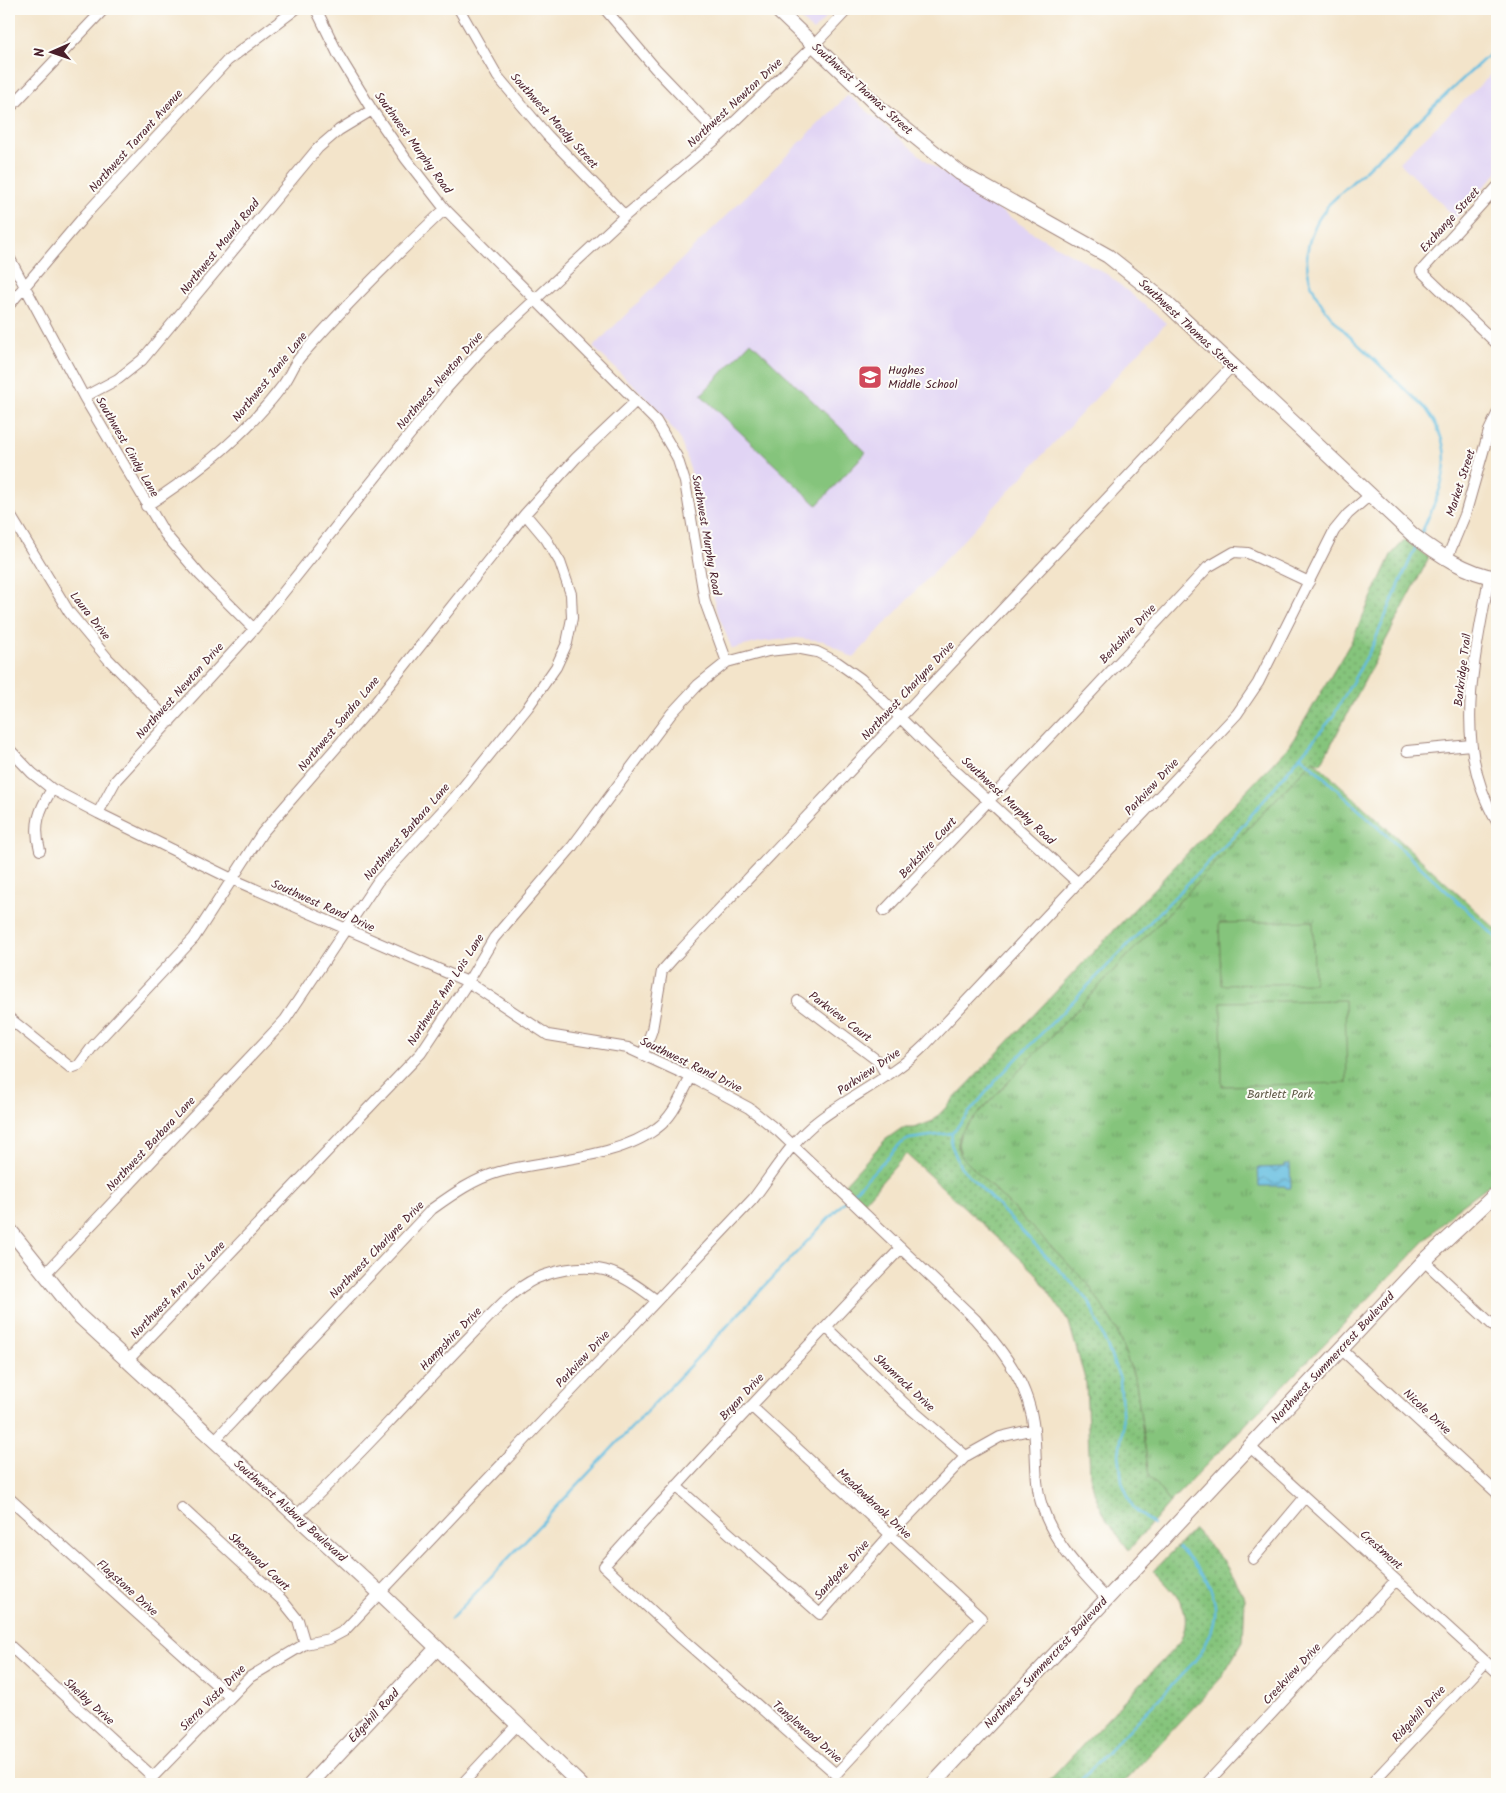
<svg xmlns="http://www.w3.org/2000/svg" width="1506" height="1793" viewBox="0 0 1506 1793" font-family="Kalam,sans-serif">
	<defs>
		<pattern id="grass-dots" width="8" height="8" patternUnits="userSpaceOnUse" patternTransform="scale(1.25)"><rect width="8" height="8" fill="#85c47c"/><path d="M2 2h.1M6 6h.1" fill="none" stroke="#6f9f66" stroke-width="1.8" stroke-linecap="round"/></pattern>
		<pattern id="park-tufts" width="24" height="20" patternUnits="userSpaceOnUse" patternTransform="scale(1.25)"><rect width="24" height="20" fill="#85c47c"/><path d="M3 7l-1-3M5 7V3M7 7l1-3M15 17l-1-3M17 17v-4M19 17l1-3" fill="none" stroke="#6f9f66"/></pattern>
		<pattern id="water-waves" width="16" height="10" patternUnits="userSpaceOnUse" patternTransform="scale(1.25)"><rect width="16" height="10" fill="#63bde0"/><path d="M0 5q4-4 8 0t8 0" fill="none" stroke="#5499b6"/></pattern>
	</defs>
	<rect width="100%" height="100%" fill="#fdfcf7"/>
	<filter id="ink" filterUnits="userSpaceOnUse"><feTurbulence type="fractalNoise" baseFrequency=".02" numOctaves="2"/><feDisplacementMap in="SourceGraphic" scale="10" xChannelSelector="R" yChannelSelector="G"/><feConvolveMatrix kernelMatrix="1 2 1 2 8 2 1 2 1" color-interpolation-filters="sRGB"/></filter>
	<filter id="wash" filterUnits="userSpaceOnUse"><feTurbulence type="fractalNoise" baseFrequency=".0096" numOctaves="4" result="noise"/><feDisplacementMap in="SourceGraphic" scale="20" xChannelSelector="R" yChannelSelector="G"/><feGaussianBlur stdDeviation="1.12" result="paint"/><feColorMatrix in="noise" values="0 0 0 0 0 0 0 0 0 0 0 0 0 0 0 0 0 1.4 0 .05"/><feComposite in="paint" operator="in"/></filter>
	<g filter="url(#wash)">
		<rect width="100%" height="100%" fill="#f3e4ca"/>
		<path fill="#e1d4f4" d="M790,9H834L813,31Z
			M1497,69V173L1456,218L1399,162Z
			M848,95L933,166L1035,234L1108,275L1166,323L853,658L825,641L797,638L760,642L732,649L716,609L705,550L697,490L680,439L656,407L593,347Z"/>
		<path fill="url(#grass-dots)" stroke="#687254" d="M1405,540L1429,558L1324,758L1320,763L1313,760L961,1132L958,1144L961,1156L1089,1285L1102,1305L1116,1329L1136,1382L1149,1476L1170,1502L1129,1550L1107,1521L1095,1495L1090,1476L1086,1383L1069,1322L1035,1272L906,1154L863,1203L844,1185L885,1140L902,1128H914L933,1121L1290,745L1351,642L1391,555Z
			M1194,1529L1223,1560L1245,1599L1243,1641L1221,1678L1122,1784H1046L1179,1643C1196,1610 1176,1595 1154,1571Z"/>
		<path fill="url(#park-tufts)" stroke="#687254" d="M1313,760L1497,930V1179L1455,1210L1170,1502L1149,1476L1136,1382L1116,1329L1089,1285L961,1156L958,1144L961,1132Z"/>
		<path fill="#85c47c" stroke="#687254" d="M751,342L866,452L817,505L701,395Z
			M1313,921L1314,983L1221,985L1219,923Z
			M1345,1000L1347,1083L1222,1086L1221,1002Z"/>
		<path fill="url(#water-waves)" stroke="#566e86" d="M1285,1164H1290L1291,1188H1286L1285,1186H1259L1258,1168L1285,1167Z"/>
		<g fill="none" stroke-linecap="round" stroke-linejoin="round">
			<path stroke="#63bde0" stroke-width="2.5" d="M1421,534C1442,486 1460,456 1426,409C1404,389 1383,368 1362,348C1327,315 1290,279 1315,226C1318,218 1325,211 1329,204L1497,47
				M1301,756L1497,938
				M850,1196L900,1144L909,1139L952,1133
				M1153,1525L1133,1507L1122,1482L1119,1454L1123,1427L1120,1379L1089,1301L960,1166L951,1144L952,1133L999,1077L1233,837L1332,718L1372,647L1417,544
				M451,1619L846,1200
				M1077,1784L1193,1663C1229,1617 1219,1585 1179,1548"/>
		</g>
	</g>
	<g filter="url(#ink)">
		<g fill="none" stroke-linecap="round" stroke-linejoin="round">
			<g stroke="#9e827a" stroke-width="12">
				<path id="street" d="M316,9L339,56L372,110L406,159L445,209L656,421L677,457L685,482L705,602L727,662
					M459,9L498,77L547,135L625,216
					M605,9L655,68L720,136
					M9,109L104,9
					M1497,187L1421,271L1497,344
					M9,257L84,397L165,534L200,575L254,629
					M9,305L86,214L227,61L296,9
					M84,397L118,379L142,360L318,148L339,130L372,110
					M146,506C198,473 246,435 283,385C290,376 293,365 301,356C346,304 395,256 445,209
					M9,513L69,612L108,659L170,722
					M1447,558L1465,515L1489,431L1497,414
					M1489,577C1475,660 1451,745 1497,822
					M9,749L32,773L52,789L98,813L232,879L468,982L548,1035L628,1048L691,1077L749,1108L778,1131L975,1319C1004,1352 1030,1385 1034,1431C1037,1455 1034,1482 1042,1506C1054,1544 1080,1570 1106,1598
					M1407,751L1471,745
					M98,813L116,780L254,629L447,388L482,349L625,216L720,136L814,45L848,9
					M40,850C33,825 39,810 52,789
					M884,911L1071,714L1208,567L1234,552L1248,553L1309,582
					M798,1001L878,1061L887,1076
					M9,1018L71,1068L79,1065L93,1046L194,938L262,833L375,703L525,514L576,458L636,401
					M643,1054L652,1030L662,971L679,952L1232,366
					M1424,1261L1497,1329
					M45,1274L285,1020L378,881L455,797L528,707L556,667L567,643L572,618L571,594L560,562L546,539L525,514
					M826,1327L904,1403L966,1456
					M1341,1349L1497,1493
					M127,1361L421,1053L468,982L494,938L572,847L671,714L698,685L727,662L768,651L796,648L817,652L837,662L861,679L935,752L1078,883
					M751,1406L981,1618L836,1774L681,1638L604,1566C701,1458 801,1353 901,1248
					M214,1441L432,1209C453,1194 474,1179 499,1172C548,1159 617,1159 657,1128C674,1116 681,1095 691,1077
					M1249,1446L1497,1672
					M676,1486L820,1614L890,1535L966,1456L1000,1437L1034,1429
					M9,1498L229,1696
					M182,1508L282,1600L298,1620L305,1644
					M296,1516C328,1485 359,1454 389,1422C419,1390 448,1359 478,1328C498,1308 517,1284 545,1275C594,1259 618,1270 656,1300
					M1253,1559L1305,1497
					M9,1645L152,1776
					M146,1784L250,1677L305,1644L329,1639L344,1631L753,1199C773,1173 792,1140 819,1120C854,1094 894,1076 925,1045L1237,714L1258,683L1334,531L1348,514L1370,495
					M462,1784L517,1725
					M1206,1784L1396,1580
					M1371,1784L1486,1662"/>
			</g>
			<g stroke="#9e827a" stroke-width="16">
				<path id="secondary" d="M776,9L883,111L960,173L1108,256L1161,298L1413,535C1438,554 1466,573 1497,578
					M9,1229L77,1314L381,1594L580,1784
					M310,1784L437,1648
					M933,1784L1424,1261L1497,1193"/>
			</g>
			<use href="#street" stroke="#fff" stroke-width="10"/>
			<use href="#secondary" stroke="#fff" stroke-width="14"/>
		</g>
	</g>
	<defs>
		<g id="school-square" transform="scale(1.25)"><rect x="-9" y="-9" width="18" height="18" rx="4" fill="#d1495b" stroke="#fdfcf7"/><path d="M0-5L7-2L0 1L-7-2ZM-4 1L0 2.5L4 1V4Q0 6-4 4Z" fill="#fff"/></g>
	</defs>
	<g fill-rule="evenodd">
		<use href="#school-square" x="870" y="377"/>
	</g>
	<g text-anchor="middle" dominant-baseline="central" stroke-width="4" stroke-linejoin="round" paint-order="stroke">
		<g font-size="12" fill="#4a1f2b" stroke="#fdfcf7">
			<text transform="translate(862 89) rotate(42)">Southwest Thomas Street</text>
			<text transform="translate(735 103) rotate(-43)">Northwest Newton Drive</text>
			<text transform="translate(554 121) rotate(48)">Southwest Moody Street</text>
			<text transform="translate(136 141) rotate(-48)">Northwest Tarrant Avenue</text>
			<text transform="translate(413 143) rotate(54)">Southwest Murphy Road</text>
			<text transform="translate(1450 220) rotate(-48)">Exchange Street</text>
			<text transform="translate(220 247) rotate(-51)">Northwest Mound Road</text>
			<text transform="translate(1188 326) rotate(43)">Southwest Thomas Street</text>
			<text transform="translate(270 377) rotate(-51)">Northwest Janie Lane</text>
			<text transform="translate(440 381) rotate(-49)">Northwest Newton Drive</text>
			<text transform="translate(127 447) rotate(60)">Southwest Cindy Lane</text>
			<text transform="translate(1461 483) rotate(-72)">Market Street</text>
			<text transform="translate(706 535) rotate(80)">Southwest Murphy Road</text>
			<text transform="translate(90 616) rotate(52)">Laura Drive</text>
			<text transform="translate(1128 634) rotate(-47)">Berkshire Drive</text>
			<text transform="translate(1463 670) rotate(-83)">Barkridge Trail</text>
			<text transform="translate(180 691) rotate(-48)">Northwest Newton Drive</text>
			<text transform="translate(908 691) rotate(-47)">Northwest Charlyne Drive</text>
			<text transform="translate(339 724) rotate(-50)">Northwest Sandra Lane</text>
			<text transform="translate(1152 787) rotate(-47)">Parkview Drive</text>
			<text transform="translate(1008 801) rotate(43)">Southwest Murphy Road</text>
			<text transform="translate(407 832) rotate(-49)">Northwest Barbara Lane</text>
			<text transform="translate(928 848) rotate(-47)">Berkshire Court</text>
			<text transform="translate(323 906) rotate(24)">Southwest Rand Drive</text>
			<text transform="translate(446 990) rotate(-57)">Northwest Ann Lois Lane</text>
			<text transform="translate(840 1017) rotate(37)">Parkview Court</text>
			<text transform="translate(691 1065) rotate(26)">Southwest Rand Drive</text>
			<text transform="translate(869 1072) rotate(-34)">Parkview Drive</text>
			<text transform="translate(151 1144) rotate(-47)">Northwest Barbara Lane</text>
			<text transform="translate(377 1250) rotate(-46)">Northwest Charlyne Drive</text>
			<text transform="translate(178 1290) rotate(-46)">Northwest Ann Lois Lane</text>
			<text transform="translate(451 1339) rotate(-46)">Hampshire Drive</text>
			<text transform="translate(1333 1358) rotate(-47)">Northwest Summercrest Boulevard</text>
			<text transform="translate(583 1359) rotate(-47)">Parkview Drive</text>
			<text transform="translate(904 1383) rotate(43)">Shamrock Drive</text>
			<text transform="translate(742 1397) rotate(-47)">Bryan Drive</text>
			<text transform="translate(1427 1412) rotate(43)">Nicole Drive</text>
			<text transform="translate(874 1504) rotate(43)">Meadowbrook Drive</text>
			<text transform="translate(290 1511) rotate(42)">Southwest Alsbury Boulevard</text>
			<text transform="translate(1381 1550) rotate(42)">Crestmont</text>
			<text transform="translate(259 1562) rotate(43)">Sherwood Court</text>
			<text transform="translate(842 1570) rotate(-48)">Sandgate Drive</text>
			<text transform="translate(127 1588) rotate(42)">Flagstone Drive</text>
			<text transform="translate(1046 1663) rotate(-47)">Northwest Summercrest Boulevard</text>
			<text transform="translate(1292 1674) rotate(-47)">Creekview Drive</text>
			<text transform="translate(213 1698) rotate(-45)">Sierra Vista Drive</text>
			<text transform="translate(89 1702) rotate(42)">Shelby Drive</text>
			<text transform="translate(1419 1714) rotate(-47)">Ridgehill Drive</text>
			<text transform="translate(374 1716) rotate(-47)">Edgehill Road</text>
			<text transform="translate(807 1732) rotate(41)">Tanglewood Drive</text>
		</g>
		<g font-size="12" fill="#4a1f2b" stroke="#fdfcf7" text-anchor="start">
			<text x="888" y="370">Hughes<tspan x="888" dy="14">Middle School</tspan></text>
		</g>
		<g font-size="12" fill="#5f5947" stroke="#fdfcf7">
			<text x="1280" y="1094">Bartlett Park</text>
		</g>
	</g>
	<rect width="1506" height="1793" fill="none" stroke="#fdfcf7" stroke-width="30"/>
	<g transform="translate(52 52) rotate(268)" stroke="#fdfcf7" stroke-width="4" paint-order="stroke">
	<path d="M0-4L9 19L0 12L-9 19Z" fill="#4a1f2b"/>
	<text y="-8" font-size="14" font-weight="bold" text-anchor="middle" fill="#4a1f2b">N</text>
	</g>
</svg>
